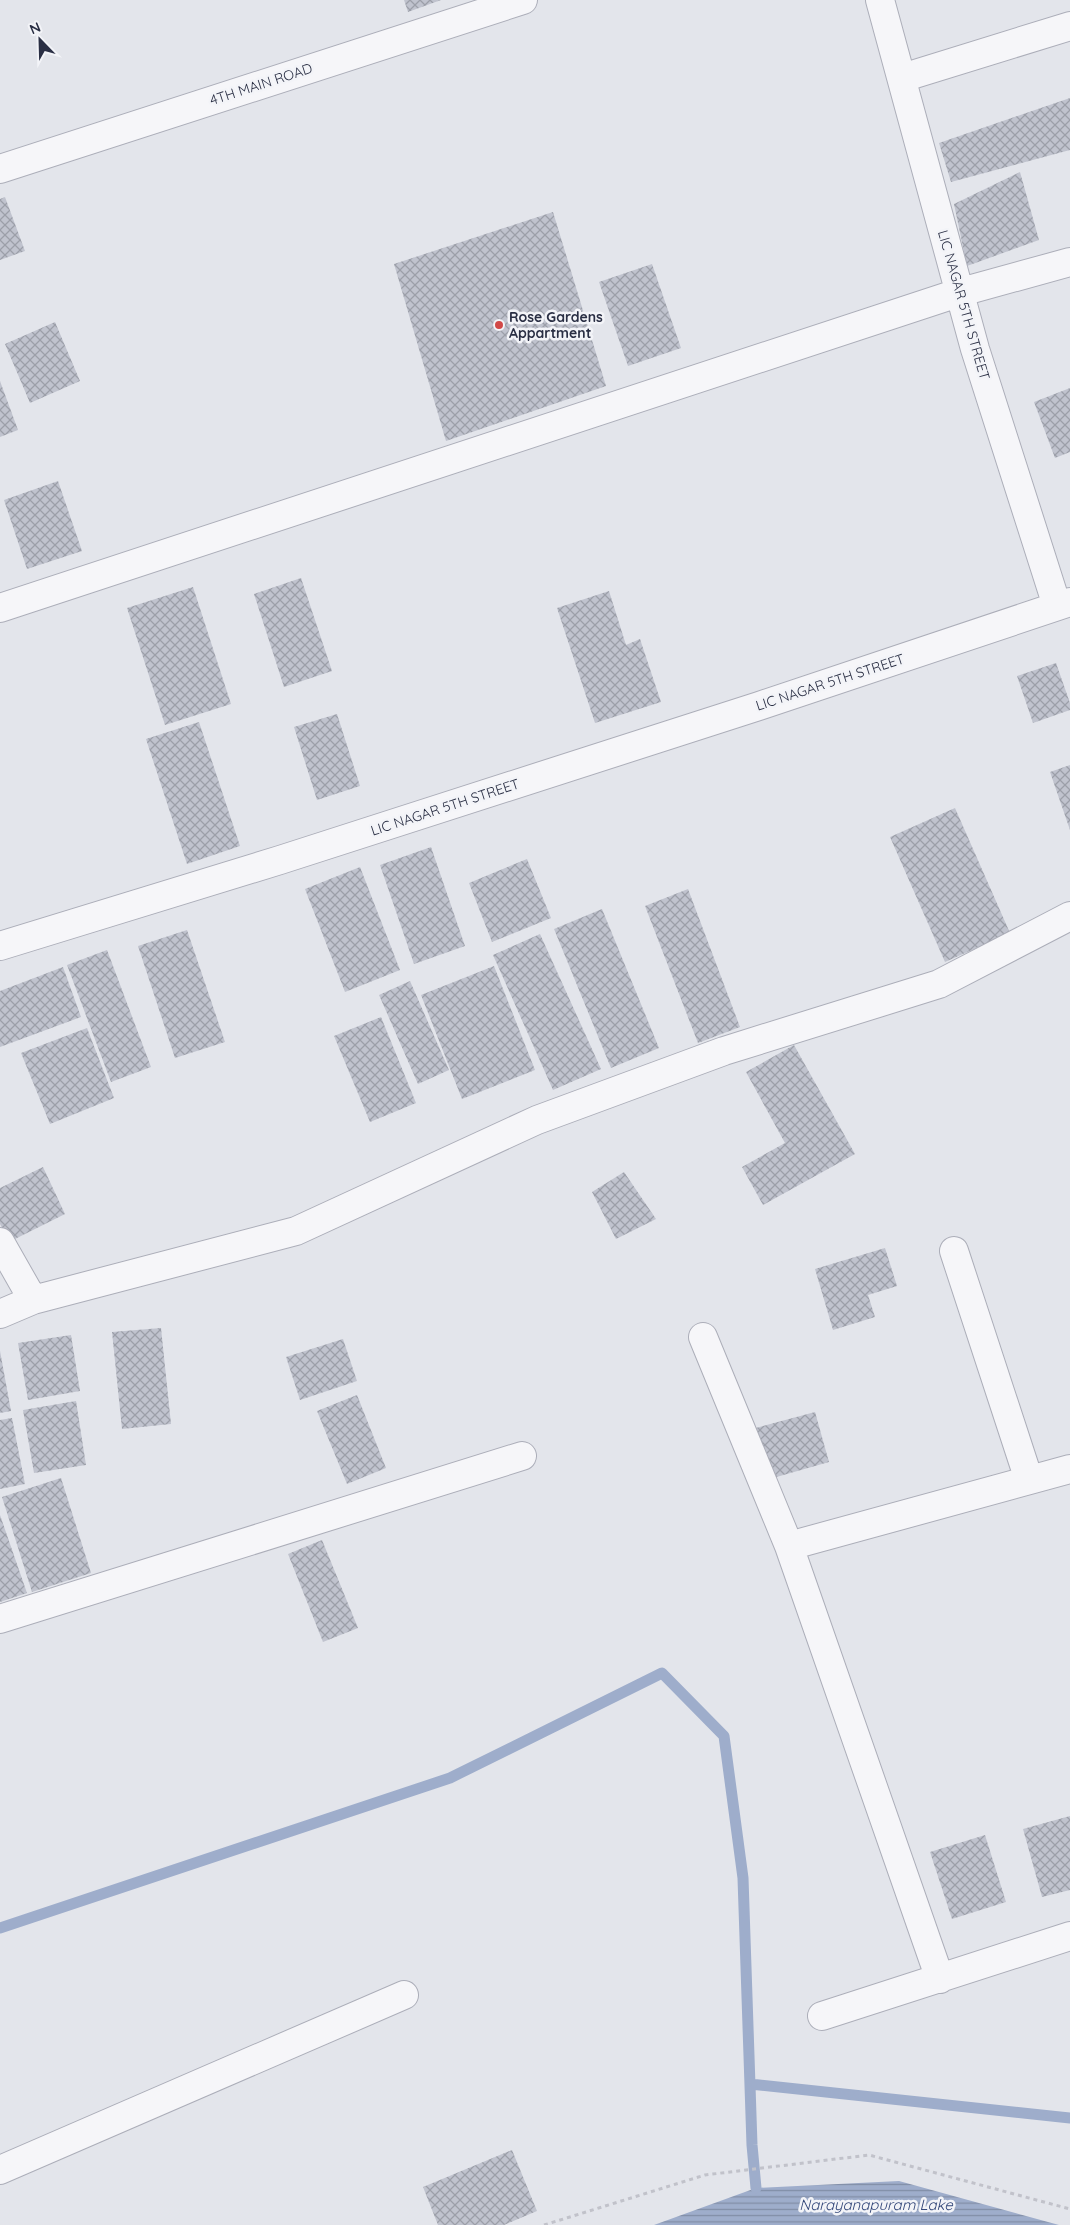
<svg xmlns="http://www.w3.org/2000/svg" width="1070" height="2225" viewBox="0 0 1070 2225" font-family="Quicksand,sans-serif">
	<defs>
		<pattern id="water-rules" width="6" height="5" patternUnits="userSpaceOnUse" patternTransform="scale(1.25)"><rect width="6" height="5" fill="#9eadcb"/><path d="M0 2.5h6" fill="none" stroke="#818da6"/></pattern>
		<pattern id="building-cross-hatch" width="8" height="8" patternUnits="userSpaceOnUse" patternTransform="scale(1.25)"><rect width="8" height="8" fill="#c0c3ce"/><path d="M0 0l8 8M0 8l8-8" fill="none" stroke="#9c9fa9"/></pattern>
	</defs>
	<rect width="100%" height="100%" fill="#e3e5eb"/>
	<path fill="url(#water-rules)" d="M899,2181L1059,2225H654L756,2188Z"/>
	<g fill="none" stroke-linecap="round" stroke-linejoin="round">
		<path stroke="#9eadcb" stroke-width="11" d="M0,1928L450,1778L662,1673L724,1736L743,1878L752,2145L756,2188
			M750,2084L1070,2118"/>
	</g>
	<path fill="url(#building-cross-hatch)" d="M404,0H441L408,12Z
		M1070,98V150L951,182L939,143Z
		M1020,172L1039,240L967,266L954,204Z
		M5,197L25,251L0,260V199Z
		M553,212L606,386L446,441L394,264Z
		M652,264L681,348L628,366L599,282Z
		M55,322L80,381L30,403L5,344Z
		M0,381L18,430L0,437Z
		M1070,388V452L1055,458L1034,402Z
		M58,481L82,551L27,569L4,500Z
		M301,578L332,671L284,687L254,594Z
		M193,587L231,704L165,725L127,608Z
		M609,591L626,645L640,639L661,702L595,723L557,608Z
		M1056,663L1070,703V710L1033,723L1017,676Z
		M337,714L360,786L317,800L294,727Z
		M199,722L240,846L187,864L146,739Z
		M1070,765V830L1050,772Z
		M955,808L1010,933L945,962L890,837Z
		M431,847L465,946L414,964L380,865Z
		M527,859L551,918L492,942L469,883Z
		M360,867L400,970L345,992L305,889Z
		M688,889L740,1027L698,1043L645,906Z
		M602,909L659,1048L611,1068L554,929Z
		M187,930L225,1042L175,1058L138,946Z
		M540,934L601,1069L553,1090L493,955Z
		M107,950L151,1067L111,1082L67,965Z
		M494,966L535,1070L462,1099L421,995Z
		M63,967L81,1017L0,1047V991Z
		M410,981L449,1070L418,1084L379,995Z
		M381,1017L416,1103L370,1122L334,1036Z
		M87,1028L114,1098L50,1124L21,1053Z
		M794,1045L855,1154L763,1205L742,1167L785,1143L746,1072Z
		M43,1167L65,1214L9,1242L0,1224V1188Z
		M624,1172L656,1219L616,1239L592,1192Z
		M885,1248L897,1286L868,1295L875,1317L833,1330L815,1269Z
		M161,1328L171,1424L122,1429L112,1332Z
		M71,1335L80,1391L28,1400L18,1343Z
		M343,1339L357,1381L300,1400L286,1357Z
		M0,1351L11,1411L0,1413Z
		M357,1395L386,1468L347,1484L317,1411Z
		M76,1401L86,1465L34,1473L23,1410Z
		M815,1412L829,1462L766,1480L752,1429Z
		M12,1418L25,1484L0,1489V1420Z
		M61,1478L91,1573L32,1592L2,1497Z
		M0,1515L27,1593L0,1602Z
		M322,1540L358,1628L323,1642L288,1554Z
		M1070,1816V1890L1042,1897L1023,1829Z
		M985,1835L1006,1902L952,1919L930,1852Z
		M512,2150L537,2211L504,2225H438L423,2187Z"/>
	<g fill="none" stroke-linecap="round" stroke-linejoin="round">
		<g stroke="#acaeb9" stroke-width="30">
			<path id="street" d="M880,0L975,349L1057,606
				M902,78L1070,26
				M0,169L523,0
				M0,608L961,292L1070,262
				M0,946L280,860L759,706L1070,602
				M0,1242L33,1300
				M954,1251L1029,1480
				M0,1314L33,1300L296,1231L537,1120L724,1051L939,984L1070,916
				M703,1337L789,1546L940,1979
				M789,1546L1070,1469
				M0,1619L522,1456
				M822,2016L1070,1936
				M0,2170L404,1995"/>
		</g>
		<path stroke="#c1c2ca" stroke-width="3" stroke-dasharray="4 4" stroke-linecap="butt" d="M544,2225L705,2175L869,2155L1070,2209"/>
		<use href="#street" stroke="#f6f6f9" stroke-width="28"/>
	</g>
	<circle fill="#d14847" stroke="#f3f4f8" stroke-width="2" cx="499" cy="325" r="5"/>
	<g text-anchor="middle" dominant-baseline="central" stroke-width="5" stroke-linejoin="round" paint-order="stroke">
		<g font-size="14" fill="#2a2f44" stroke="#f3f4f8">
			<text transform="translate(261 84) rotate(-18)">4TH MAIN ROAD</text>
			<text transform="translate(964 305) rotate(74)">LIC NAGAR 5TH STREET</text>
			<text transform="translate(830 682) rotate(-18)">LIC NAGAR 5TH STREET</text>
			<text transform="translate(445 807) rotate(-18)">LIC NAGAR 5TH STREET</text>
		</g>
		<g font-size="14" font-weight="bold" fill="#2a2f44" stroke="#f3f4f8" text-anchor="start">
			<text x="509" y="317">Rose Gardens<tspan x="509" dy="16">Appartment</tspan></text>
		</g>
		<g font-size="15" font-style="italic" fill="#334779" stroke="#f3f4f8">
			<text x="876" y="2204">Narayanapuram Lake</text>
		</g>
	</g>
	<g transform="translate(40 40) rotate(337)" stroke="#f3f4f8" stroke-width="4" paint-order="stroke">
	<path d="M0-4L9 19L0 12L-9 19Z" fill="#2a2f44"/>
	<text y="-8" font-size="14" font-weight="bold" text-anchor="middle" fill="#2a2f44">N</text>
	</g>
</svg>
